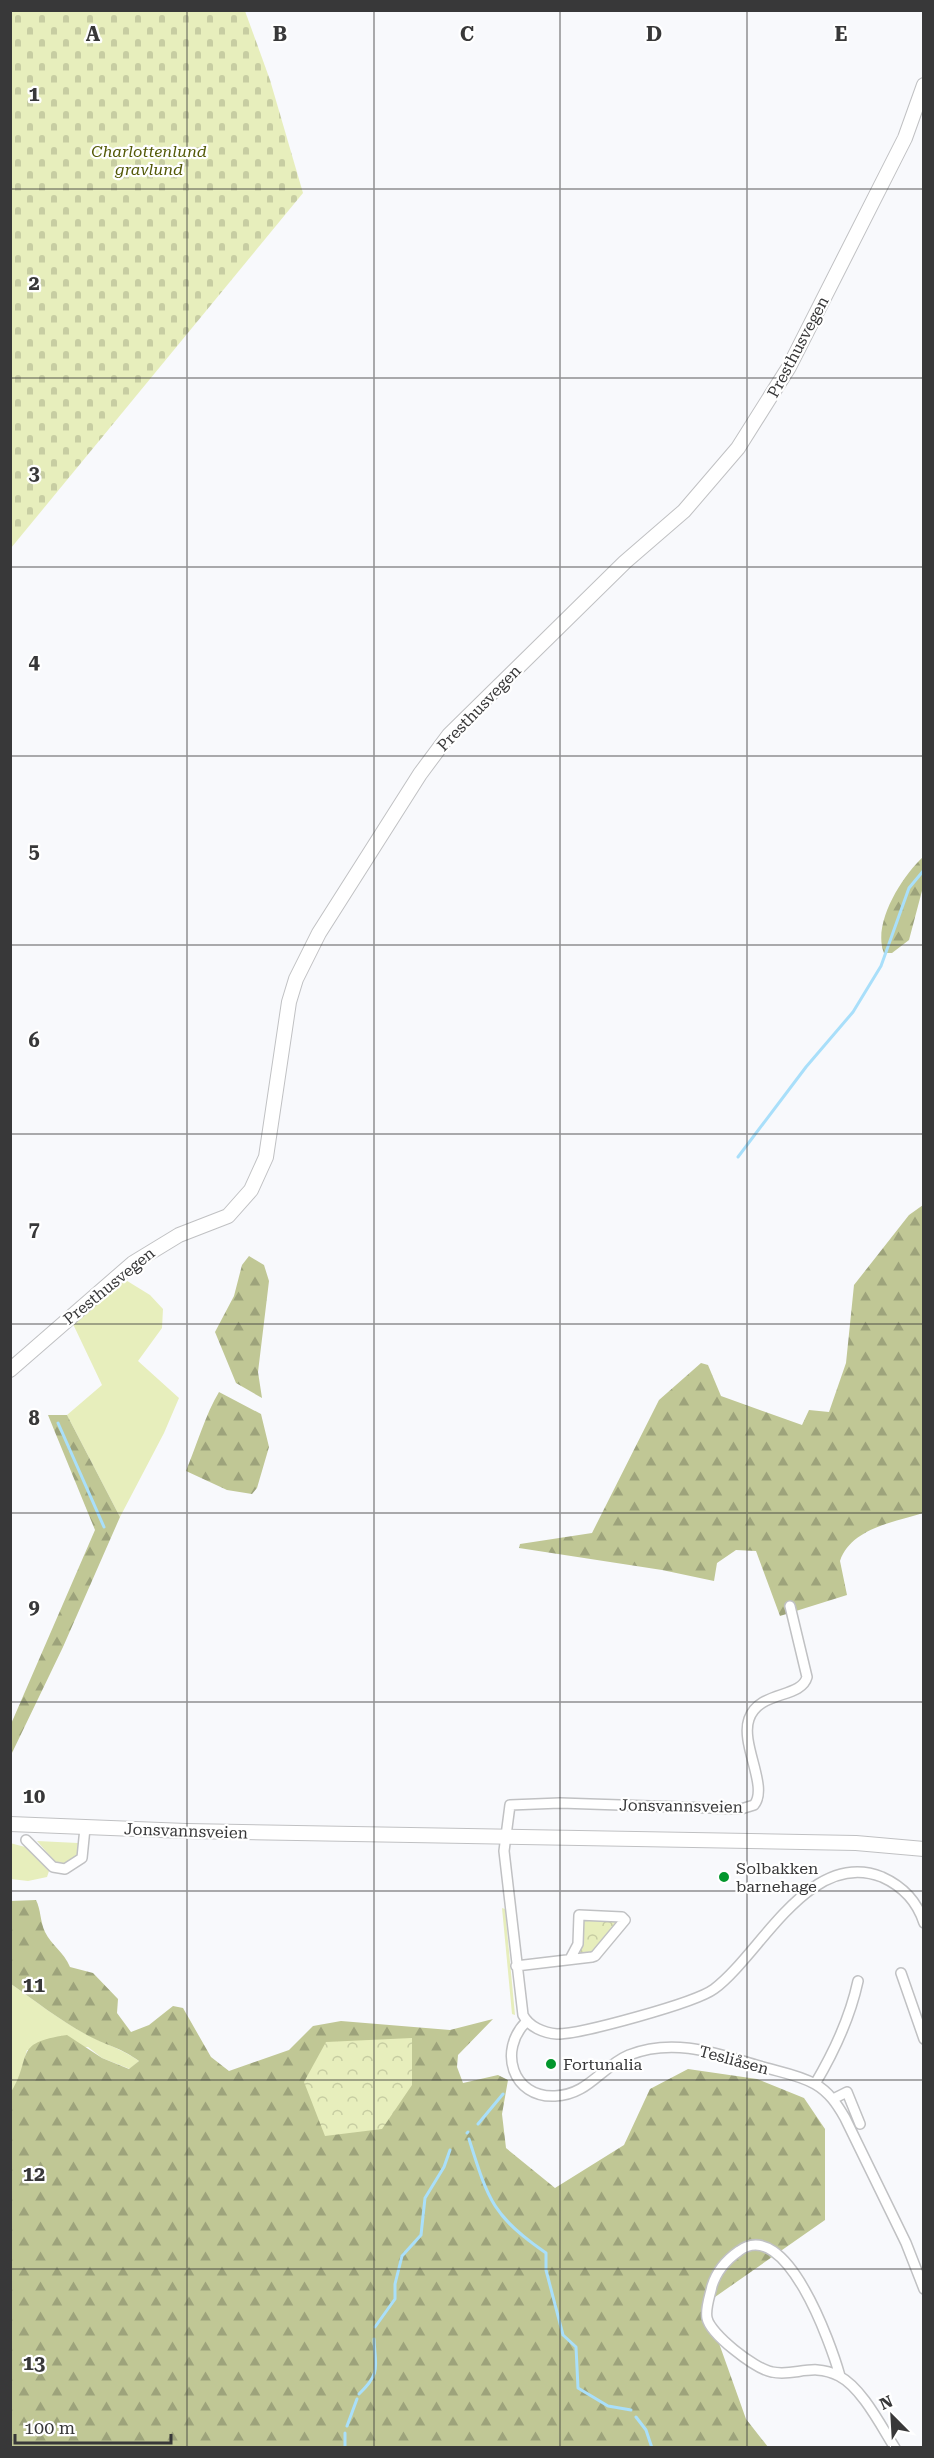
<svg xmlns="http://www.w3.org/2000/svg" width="934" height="2458" viewBox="0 0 934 2458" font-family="'Roboto Serif',serif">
	<defs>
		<pattern id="forest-firs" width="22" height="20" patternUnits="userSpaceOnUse" patternTransform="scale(1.5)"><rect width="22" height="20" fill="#c0c795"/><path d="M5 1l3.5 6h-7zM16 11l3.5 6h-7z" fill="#9da37b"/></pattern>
		<pattern id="cemetery-stones" width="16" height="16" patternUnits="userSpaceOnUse" patternTransform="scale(1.5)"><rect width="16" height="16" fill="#e7eebc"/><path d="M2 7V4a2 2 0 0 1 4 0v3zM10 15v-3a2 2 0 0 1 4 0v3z" fill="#c7cda2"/></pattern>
		<pattern id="park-crowns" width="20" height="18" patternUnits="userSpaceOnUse" patternTransform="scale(1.5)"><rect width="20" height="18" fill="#e7eebc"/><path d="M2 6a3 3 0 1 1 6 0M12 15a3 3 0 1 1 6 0" fill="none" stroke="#c7cda2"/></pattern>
	</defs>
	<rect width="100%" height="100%" fill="#f8f9fc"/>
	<path fill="#e7eebc" d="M124,1279L150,1295L163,1309L162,1328L138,1361L179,1398L164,1433L120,1517L67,1415L102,1385L73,1324Z
		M37,1841L78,1843L77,1859L71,1864L58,1865Z
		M10,1843L29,1848L49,1871L47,1877L28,1881L11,1879Z
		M502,1908L505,1909L515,2015L512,2014Z
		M11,1984C38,2003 67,2026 98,2040C115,2048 123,2050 139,2061L130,2069L102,2058L88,2047L27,2050L18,2083L11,2094Z"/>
	<path fill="url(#forest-firs)" d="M923,857V887L909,940L892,953H884C872,924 902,876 923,857Z
		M923,1205V1513C895,1522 851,1528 840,1561L847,1595L780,1616L756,1551L736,1550L717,1563L714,1581L662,1570L519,1548L520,1544L592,1533L659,1400L701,1363L708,1365L721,1396L802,1425L809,1410L829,1412L846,1363L854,1285L909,1215Z
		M249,1256L264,1265L269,1281L258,1372L262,1398L236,1383L215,1332L234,1296L242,1265Z
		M219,1392L261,1414L269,1447L257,1488L252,1494L227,1490L186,1471C196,1447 206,1413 219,1392Z
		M48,1415H67L120,1517L63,1647L11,1755V1724L95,1530Z
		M36,1900C41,1910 40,1921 45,1932C51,1945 64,1952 70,1967L93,1973L118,1999L117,2013L131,2032L149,2025L173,2006L183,2008L211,2057L229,2071L289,2050L313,2026L341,2021L450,2030L493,2019L458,2055L457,2067L463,2083L498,2075L508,2080L502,2114L506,2148L555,2188L624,2145L650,2089L688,2069L757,2079L804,2098L825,2129V2220L705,2304L746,2419L768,2447H11L10,2094C34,2056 11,2043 67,2035L102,2058L129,2069L139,2061C122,2049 115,2048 97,2040C67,2026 38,2003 11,1984V1901Z"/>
	<path fill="url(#cemetery-stones)" d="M11,10L245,11L270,80L303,193L11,548Z"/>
	<path fill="url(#park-crowns)" d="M586,1919L616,1921L618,1925C607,1938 598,1953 580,1956L578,1952L583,1921Z
		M412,2038V2085L382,2129L325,2136L304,2082L326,2042Z"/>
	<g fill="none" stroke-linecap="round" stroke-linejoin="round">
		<path stroke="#a9dffa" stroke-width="3" d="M738,1157L806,1067L853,1012L881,966L909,888L924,870
			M58,1423L104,1527
			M478,2124L503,2094
			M467,2133L468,2132
			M469,2139C488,2199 492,2216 546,2253V2270L563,2335L576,2347L578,2388L608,2406L631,2410
			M375,2327L395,2299V2284L402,2256L421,2235L425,2198L444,2167L450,2150
			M359,2394C382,2372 375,2366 374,2339
			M636,2417L646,2430L652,2448
			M347,2426L357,2399
			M345,2433V2448"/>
		<g stroke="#c0c1c3" stroke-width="12">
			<path id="street" d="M790,1606L807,1677C801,1699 759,1690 749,1719C740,1744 769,1787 754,1805L741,1809L560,1803L510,1805L504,1851L523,2015C529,2027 544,2033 557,2034C581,2034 695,2003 714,1989C761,1954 809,1848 882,1877C902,1886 917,1901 924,1923
				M26,1840L53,1867L65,1869L82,1858L85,1828
				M516,1966L592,1957L595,1956L625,1920L622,1917L579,1915L578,1944L570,1959
				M901,1973L924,2039
				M526,2022C498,2050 512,2098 555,2096C588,2095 601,2067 629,2055C675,2037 718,2054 763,2067C780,2072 799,2075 815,2084C829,2092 837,2104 845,2118L906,2243L924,2289
				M815,2084C834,2052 850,2018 858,1981
				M833,2099L847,2092L860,2124
				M840,2376C831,2344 786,2216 739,2251C726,2260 717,2270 712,2286C710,2296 705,2308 707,2318C710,2334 755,2369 772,2372C795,2377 812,2362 839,2376C862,2388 881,2426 895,2448"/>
		</g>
		<g stroke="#c0c1c3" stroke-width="16">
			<path id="secondary" d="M10,1370L133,1263L179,1235L228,1216L251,1190L266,1157L289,1002L296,979L319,933L420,774L449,735L625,562L684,511L738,448L789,367L905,138L924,85
				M10,1824L186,1831L856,1843L924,1849"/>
		</g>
		<use href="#street" stroke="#fff" stroke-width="9"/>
		<use href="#secondary" stroke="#fff" stroke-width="14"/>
	</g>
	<path fill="none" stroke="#383839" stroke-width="1.5" stroke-opacity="0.55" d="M187,10V2448M374,10V2448M560,10V2448M747,10V2448M10,189H924M10,378H924M10,567H924M10,756H924M10,945H924M10,1134H924M10,1324H924M10,1513H924M10,1702H924M10,1891H924M10,2080H924M10,2269H924"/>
	<g fill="#02962c" stroke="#fff" stroke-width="2">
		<circle cx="724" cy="1877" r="6"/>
		<circle cx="551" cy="2064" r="6"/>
	</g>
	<g text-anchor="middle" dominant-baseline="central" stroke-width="4.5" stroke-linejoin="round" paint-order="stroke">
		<g font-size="16" font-style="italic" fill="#535907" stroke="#fff">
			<text x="149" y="151">Charlottenlund<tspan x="149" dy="18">gravlund</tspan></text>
		</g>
		<g font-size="16" fill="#383839" stroke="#fff">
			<text transform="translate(798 347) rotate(-62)">Presthusvegen</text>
			<text transform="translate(479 708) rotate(-46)">Presthusvegen</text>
			<text transform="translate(109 1286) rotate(-39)">Presthusvegen</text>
			<text transform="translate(681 1806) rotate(1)">Jonsvannsveien</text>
			<text transform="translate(186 1831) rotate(2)">Jonsvannsveien</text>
			<text transform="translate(734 2060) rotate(15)">Tesliåsen</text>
		</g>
		<g font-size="16" fill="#383839" stroke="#fff" text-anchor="start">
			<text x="736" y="1868">Solbakken<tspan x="736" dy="18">barnehage</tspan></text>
			<text x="563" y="2064">Fortunalia</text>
		</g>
	</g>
	<g font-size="20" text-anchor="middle" font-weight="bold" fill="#383839" stroke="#fff" stroke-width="4.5" stroke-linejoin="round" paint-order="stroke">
		<text x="93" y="41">A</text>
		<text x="280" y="41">B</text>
		<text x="467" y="41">C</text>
		<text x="654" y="41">D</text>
		<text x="841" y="41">E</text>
		<text x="34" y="101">1</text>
		<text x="34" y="290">2</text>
		<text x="34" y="480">3</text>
		<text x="34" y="669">4</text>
		<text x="34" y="858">5</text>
		<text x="34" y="1047">6</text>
		<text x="34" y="1236">7</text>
		<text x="34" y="1425">8</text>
		<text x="34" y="1614">9</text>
		<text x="34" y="1803">10</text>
		<text x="34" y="1992">11</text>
		<text x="34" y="2181">12</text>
		<text x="34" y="2370">13</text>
	</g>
	<rect width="934" height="2458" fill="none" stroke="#383839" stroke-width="24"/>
	<g transform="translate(892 2416) rotate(336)" stroke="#ffffff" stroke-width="4.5" paint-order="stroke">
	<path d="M0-4.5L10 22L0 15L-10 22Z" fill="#383839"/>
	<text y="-9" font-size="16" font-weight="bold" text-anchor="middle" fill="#383839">N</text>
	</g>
	<path d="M15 2434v9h156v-9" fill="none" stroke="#383839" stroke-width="3"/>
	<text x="24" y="2434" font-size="18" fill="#383839" stroke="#ffffff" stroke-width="4.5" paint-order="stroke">100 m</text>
</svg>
